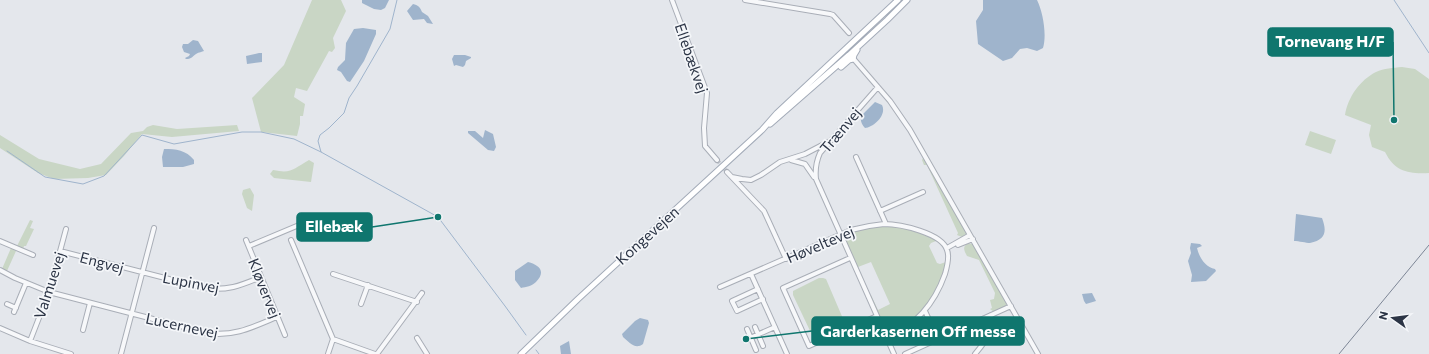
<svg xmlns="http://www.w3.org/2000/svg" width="1429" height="354" viewBox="0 0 1429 354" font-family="Commissioner,sans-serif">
	<rect width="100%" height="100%" fill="#e4e7ec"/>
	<path fill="#c9d6c5" d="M312,0H341L346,11L333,38L335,48L332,52L329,51L307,91L296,88L294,97L305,104L303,116H300V124L297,136L261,132L252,98L284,65Z
		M1402,67L1415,69L1429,79V173C1409,174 1395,172 1385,152L1372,147L1369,135L1371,125L1345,115C1348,97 1360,80 1376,72C1384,68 1393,68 1402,67Z
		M153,125L177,129L237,125L239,131L172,137L142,134L124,156L106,175L88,178L54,179L38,173L0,148V135L39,159L80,169L101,164L131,133L143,131L147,127Z
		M1310,131L1336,140L1331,154L1305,145Z
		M923,158L967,233L962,237L957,235L958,233L927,165H924L922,160Z
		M309,160L314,163L311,182L274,178L270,174L273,170C292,174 293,169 309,160Z
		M250,188L254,195L252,211L247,208L242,194L243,190Z
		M30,220L33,221L30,228L34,229L26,246H24L23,249L17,246Z
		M876,226C898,226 915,230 935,240L936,241L931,243L929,246L937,263L940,264L946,262C941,295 918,320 889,336L888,335L870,296L871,295L878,310L890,304L871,262L858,267L861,276L843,236L844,235L860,229Z
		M968,243L972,244L974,246L1007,304L1004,307L994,312L990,309L992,308L990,300L994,299L995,293L979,260L967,256C964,250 962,247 968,243Z
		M11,248L16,251L7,271L2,269Z
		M819,278H823L826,279L844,321L841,326L815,337L812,335L793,295V291Z"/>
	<path fill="#9fb4cc" d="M362,0H389L385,8L381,10L374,9L362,3Z
		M983,0H1037C1043,12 1047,35 1043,48L1037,51L1027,48L1020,49L1012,58L1003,61L978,44L976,21L983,10Z
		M413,4C418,5 420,7 422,12L428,16L433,24L427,23L424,19L413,20L407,11Z
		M363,28L376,30V34L364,61L350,82L347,81L341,72L337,70L338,67L345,60L346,43L354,29Z
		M193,40L198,41L204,51C202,52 199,52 196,54C192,57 191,59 186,59L185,58L189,56L190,54L184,52L182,47L183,44H188Z
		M259,53H262V62L247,64L246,56Z
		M454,55H465L471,57V58L466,61L465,65L463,67L456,65L454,66L452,59Z
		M875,102L882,105C887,115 874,127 865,128C862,125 860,121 861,116Z
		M485,130L493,134L496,147L494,151L488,150L468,133V131H475L483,138Z
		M164,149C176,149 186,150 194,160V164L183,167H163L162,157Z
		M1296,214L1322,218C1327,231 1326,240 1310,243C1306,243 1299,241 1294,241Z
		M1191,243L1200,244L1202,246L1197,248C1199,257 1205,267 1215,269L1216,271L1206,281L1191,282L1192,275L1188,261L1191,253L1190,248Z
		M528,262C540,265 546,272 536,282C532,286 526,287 521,288L515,280V271Z
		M1092,293L1096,301L1086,304L1084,301L1082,294Z
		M640,318L648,320L649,323L643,344C635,350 629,342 623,337L622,334L635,321Z
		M569,341L571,354H561L560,346Z"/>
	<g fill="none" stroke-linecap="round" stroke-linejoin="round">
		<path stroke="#9fb4cc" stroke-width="1" d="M397,0L390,29L357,86L349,98L344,113L329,128L320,135L318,141L321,152L438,217L505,306L526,335
			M1394,0L1429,53
			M7,151L45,177L83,184L104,176L142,135L174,144L242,132H261L294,139L321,152
			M536,350L539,354"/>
		<path stroke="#bfc3cb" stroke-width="4" stroke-dasharray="4 2" stroke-linecap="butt" d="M717,160L727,172"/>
		<g stroke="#a9aeb7" stroke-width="6">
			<path id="minor" d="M672,0L707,93L704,128L705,146L717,160
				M745,0L830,14L833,15L849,33
				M852,57L890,101L910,130L1038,354
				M878,87L820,153C816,162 815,170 816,179L894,354
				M856,157L886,224
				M791,160L805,164L814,177
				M727,172L764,211L786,259
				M732,177L742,179L751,180L761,175L780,162L805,154L828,142
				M880,211L923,192
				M246,240L285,335
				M291,240L333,339L328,354
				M0,241L33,255
				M958,245L973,239
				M249,246L311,220
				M947,248L970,235
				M60,251L204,288C227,291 240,286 261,277
				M850,258L783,288L809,346L877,316
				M0,270L15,278L49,292L207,333C234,337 253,327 277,317
				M333,274L417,302
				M751,274L787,354
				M720,287L851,230C862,227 873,225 884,224C900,224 942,233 947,250C950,257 947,267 945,274C934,305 916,324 887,339
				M758,289L732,301L737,311L763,299
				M7,304L16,308
				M361,304L368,285
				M925,311L938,339
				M14,312L26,283
				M755,327L763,346
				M0,328L30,341L71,354
				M747,329L756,350
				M83,330L90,303
				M417,338L427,354
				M750,338L775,327
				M333,339L375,354
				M30,341L49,292L66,229
				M121,354L154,228
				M377,354L422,293
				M905,354L1011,306
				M975,354C986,341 992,333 991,315"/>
		</g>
		<g stroke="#a3abb8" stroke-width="7">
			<path id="major" d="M841,67L849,60L853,59L854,55L857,50
				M770,124L849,55L887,20L907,0
				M521,354L578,299L762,130L777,113L898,0"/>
		</g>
		<use href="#minor" stroke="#f7f8fa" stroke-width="4"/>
		<use href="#major" stroke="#fff" stroke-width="5"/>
		<path stroke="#7d8696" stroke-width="1" d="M1339,354L1429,245"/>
	</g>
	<g text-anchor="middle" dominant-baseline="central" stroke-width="3.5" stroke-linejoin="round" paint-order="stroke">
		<g font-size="15" fill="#2b3445" stroke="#f4f6f9">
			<text transform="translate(692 58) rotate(71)">Ellebækvej</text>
			<text transform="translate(840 130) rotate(-50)">Trænvej</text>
			<text transform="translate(647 235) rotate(-42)">Kongevejen</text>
			<text transform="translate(820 244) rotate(-23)">Høveltevej</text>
			<text transform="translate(102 262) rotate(15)">Engvej</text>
			<text transform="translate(191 282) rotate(11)">Lupinvej</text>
			<text transform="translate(49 285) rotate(-72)">Valmuevej</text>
			<text transform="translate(265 288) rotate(68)">Kløvervej</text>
			<text transform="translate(182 325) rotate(12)">Lucernevej</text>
		</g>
	</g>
	<path fill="none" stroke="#0f766e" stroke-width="1.5" d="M1394 120L1393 42M438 217L372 227M746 339L812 331"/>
	<g fill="#0f766e" stroke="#f4f6f9" stroke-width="1.5">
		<circle cx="1394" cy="120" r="4"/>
		<circle cx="438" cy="217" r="4"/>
		<circle cx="746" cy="339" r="4"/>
	</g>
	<g fill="#0f766e" stroke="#0f766e" stroke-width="1.5">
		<rect x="1268" y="28" width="125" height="28" rx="4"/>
		<rect x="297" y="213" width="75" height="28" rx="4"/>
		<rect x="812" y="317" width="212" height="28" rx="4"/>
	</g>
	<g font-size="16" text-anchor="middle" font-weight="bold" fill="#fff">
		<text x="1330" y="47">Tornevang H/F</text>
		<text x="334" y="232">Ellebæk</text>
		<text x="918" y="337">Garderkasernen Off messe</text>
	</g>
	<g transform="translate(1393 318) rotate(284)" stroke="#f4f6f9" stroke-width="3" paint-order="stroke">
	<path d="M0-3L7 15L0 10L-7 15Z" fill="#2b3445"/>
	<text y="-6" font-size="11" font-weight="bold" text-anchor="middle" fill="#2b3445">N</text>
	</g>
</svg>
